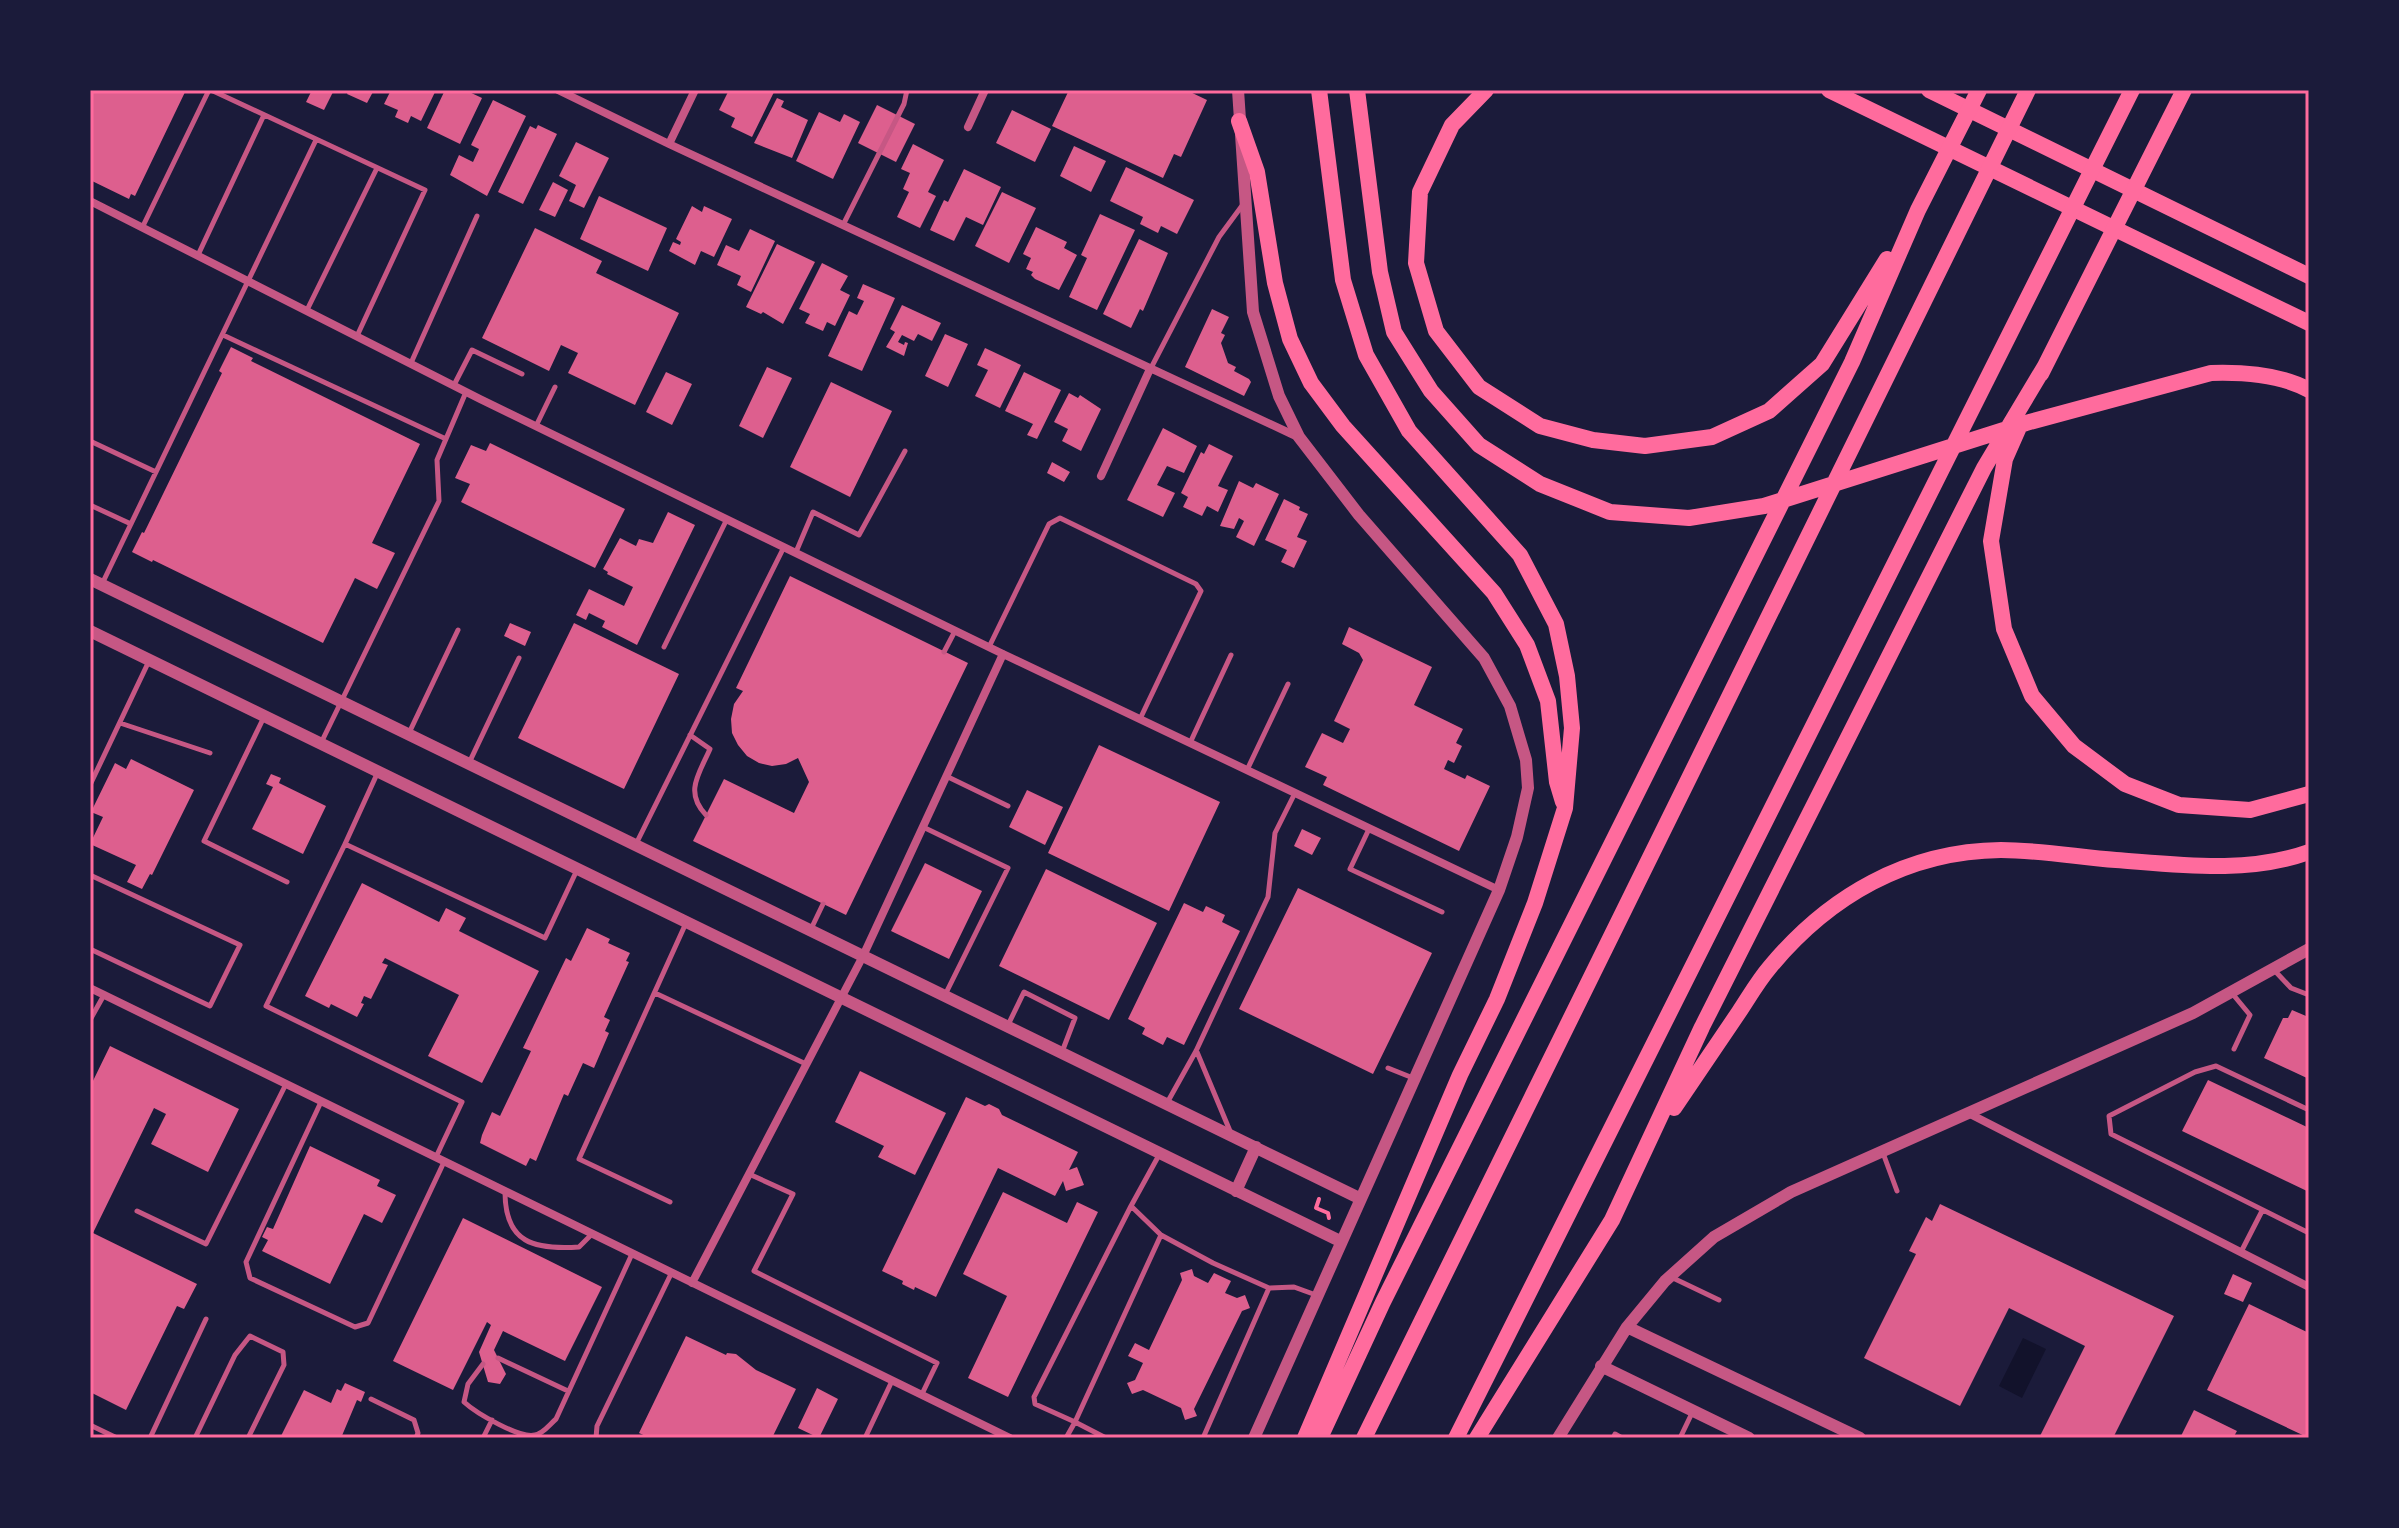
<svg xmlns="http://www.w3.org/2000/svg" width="2399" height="1528" viewBox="0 0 2399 1528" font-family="'PT Sans Narrow',sans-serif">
	<rect width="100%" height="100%" fill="#1b1b3a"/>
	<path fill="#12122b" d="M2023,1338L2046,1349L2022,1398L1999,1386Z"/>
	<path fill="#dd5f8e" d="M91,90H186L135,196L131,194L129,199L90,180Z
		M312,90L333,92L324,110L306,102Z
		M349,90H374L367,103L347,94Z
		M391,90H436L421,121L411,116L408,123L395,117L398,110L384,104Z
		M445,90H465L482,98L460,144L427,128Z
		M729,90H775L752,137L731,127L735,118L719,110Z
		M1069,90H1186L1207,100L1181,157L1174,154L1163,178L1052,126Z
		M777,98L784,101L781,107L808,120L792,158L754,143Z
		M493,100L526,116L487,196L450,175L459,155L473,162L479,149L471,145Z
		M877,105L915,124L896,162L858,143Z
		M1012,110L1051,129L1035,162L996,143Z
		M819,112L840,122L844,114L860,122L833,179L796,161Z
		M538,125L557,134L523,204L498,192L530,126L536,129Z
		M576,142L609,158L584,208L569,201L576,185L559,176Z
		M913,144L944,160L928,192L936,196L920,228L897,217L909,192L903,189L910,173L901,169Z
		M1074,146L1106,161L1091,192L1060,176Z
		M1126,167L1194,200L1177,234L1161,226L1158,233L1140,224L1143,217L1110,201Z
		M964,169L1001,187L983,225L966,217L954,241L930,230L944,200L948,202Z
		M553,182L568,190L555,217L539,210Z
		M1002,192L1036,208L1009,263L975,246Z
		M599,196L667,228L648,271L580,239Z
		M692,206L702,212L704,206L732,219L714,257L701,251L695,265L669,251L673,242L680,245L681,242L676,239Z
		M1100,214L1135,230L1097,310L1069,297L1087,258L1081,255Z
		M1036,227L1067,242L1064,248L1077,255L1059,290L1035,279L1031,275L1033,272L1026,269L1031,258L1023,254Z
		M535,228L602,261L596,273L679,313L635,405L568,373L578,353L561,345L549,371L482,338Z
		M750,229L775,241L751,292L737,285L741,276L717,265L726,245L739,251Z
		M1139,239L1168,253L1143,311L1140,309L1131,328L1103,314Z
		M777,244L815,262L783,324L763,312L761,314L746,307Z
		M822,263L848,276L840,290L850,295L835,326L827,322L823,331L805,323L810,314L799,309Z
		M863,284L895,298L862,371L828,356L849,311L857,315L864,301L857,298Z
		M902,305L941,323L932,341L918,334L914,341L902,335L898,342L904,345L905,342L908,343L904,356L886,347L895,332L890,329Z
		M1212,309L1229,317L1221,333L1225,335L1221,343L1228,363L1236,367L1234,371L1249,379L1251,382L1244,396L1185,367Z
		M945,334L968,344L948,387L925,376Z
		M231,347L253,358L251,361L420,444L372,543L395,553L377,589L355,578L323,643L153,560L152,562L132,552L142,532L144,533L222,373L219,371Z
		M985,348L1021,365L1000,408L975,396L988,370L977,365Z
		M767,367L792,378L763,438L739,426Z
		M666,372L692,384L672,425L646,412Z
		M1024,372L1061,390L1037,439L1027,435L1033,424L1005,411Z
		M831,382L892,411L850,497L790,467Z
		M1069,393L1078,398L1080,395L1101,409L1081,451L1062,441L1068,429L1054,422Z
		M1163,428L1197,446L1184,473L1167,466L1157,485L1175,493L1163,517L1127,500Z
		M490,443L625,509L595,568L461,502L470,484L455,478L471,445L486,451Z
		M1209,444L1233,456L1218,486L1228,490L1218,512L1207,506L1202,516L1183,507L1188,497L1181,493L1201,452L1204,454Z
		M1052,462L1070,472L1064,482L1047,473Z
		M1239,481L1253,488L1256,483L1279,494L1254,546L1236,537L1244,521L1239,518L1234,529L1220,526Z
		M1284,499L1300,507L1299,510L1308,514L1297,537L1307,541L1294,568L1281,562L1287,550L1265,540Z
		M668,512L695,525L637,645L602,627L605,621L589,613L586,620L576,615L589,589L624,606L633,587L607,574L608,572L603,569L620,538L636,546L639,539L653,543Z
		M790,576L968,663L846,915L693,841L724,779L794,813L809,782L798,758L786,764L772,766L759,763L747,756L738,745L732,733L731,719L734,704L743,691L736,688Z
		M510,623L531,632L525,646L504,636Z
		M574,623L679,674L624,789L518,738Z
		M1349,627L1432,667L1414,705L1463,729L1456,743L1462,746L1454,763L1448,760L1444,769L1465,779L1467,775L1490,786L1459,851L1323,785L1327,777L1305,767L1322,733L1343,743L1350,729L1334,721L1363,660L1359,653L1342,644Z
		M1099,745L1220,802L1169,911L1048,853Z
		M131,759L194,790L152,875L150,874L142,889L127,882L136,865L90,844L103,817L91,812L115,763L126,769Z
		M271,774L281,778L279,783L326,806L303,854L252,829L273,787L266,784Z
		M1027,790L1063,807L1045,845L1009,827Z
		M1302,829L1321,838L1312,855L1294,846Z
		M925,863L982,891L949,959L891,931Z
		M1046,869L1157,923L1109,1020L999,966Z
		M362,883L439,922L446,908L466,918L459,931L539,971L482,1083L428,1056L459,995L385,958L382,963L388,965L371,999L364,996L361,1003L364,1004L357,1017L331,1004L329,1008L305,996Z
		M1298,888L1432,953L1373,1074L1239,1009Z
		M1184,903L1203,912L1206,906L1225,915L1222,922L1240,931L1184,1045L1167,1037L1163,1045L1142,1034L1145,1028L1128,1019Z
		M587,928L610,939L608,943L630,953L626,961L629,962L604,1017L610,1020L605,1031L609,1033L594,1068L583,1063L568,1096L564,1094L536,1161L530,1158L526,1166L480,1143L482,1135L492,1112L500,1116L531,1051L523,1048L566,958L571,961Z
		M2309,1009V1079L2264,1058L2283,1018H2288L2292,1010L2306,1016Z
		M110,1046L239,1109L208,1172L151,1144L166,1114L154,1108L93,1233L197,1284L184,1309L177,1306L126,1410L90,1392V1087Z
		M860,1071L946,1113L915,1175L878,1157L884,1146L835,1122Z
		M2208,1080L2309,1128V1192L2182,1131Z
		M966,1097L985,1106L989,1104L999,1109L1002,1115L1078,1152L1069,1170L1077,1167L1084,1185L1066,1191L1063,1181L1055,1196L998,1168L936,1297L915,1287L914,1290L902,1284L903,1281L882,1271Z
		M310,1146L380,1180L377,1186L396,1195L382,1223L364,1214L330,1284L262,1251L268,1240L262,1237L267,1227L273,1229Z
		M1003,1192L1067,1223L1077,1202L1098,1212L1008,1397L968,1378L1007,1296L963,1274Z
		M1940,1204L2174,1316L2113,1438H2045L2040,1436L2085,1346L2009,1308L1960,1406L1864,1358L1916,1254L1909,1251L1926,1217L1932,1221Z
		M463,1218L602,1287L565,1361L503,1331L494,1350L506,1374L500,1384L488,1382L479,1352L491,1325L487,1322L453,1390L393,1361Z
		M1192,1269L1194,1276L1208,1283L1214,1273L1231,1281L1225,1293L1237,1298L1245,1295L1250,1308L1242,1311L1194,1409L1197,1416L1185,1420L1181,1408L1143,1390L1132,1394L1127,1383L1135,1380L1143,1363L1128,1356L1135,1343L1149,1350L1182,1280L1180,1273Z
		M2233,1274L2252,1283L2243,1302L2224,1294Z
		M2249,1304L2309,1333V1438L2207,1390Z
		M686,1336L726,1355L727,1353L736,1354L756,1370L796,1389L772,1438H650L639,1433Z
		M345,1383L365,1392L361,1402L357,1400L341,1438H280L304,1390L331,1403L337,1389L341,1391Z
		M817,1388L838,1399L819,1438L798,1428Z
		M2194,1410L2237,1431L2233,1438H2180Z"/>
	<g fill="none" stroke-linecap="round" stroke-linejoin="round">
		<path stroke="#ff6b9d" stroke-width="4" d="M1319,1199L1316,1208L1328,1213L1329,1218"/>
		<path stroke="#c65784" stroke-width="5" d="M211,90L425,190L357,336
			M843,225L904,104L907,90
			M142,228L209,90
			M198,255L264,115
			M307,310L377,168
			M223,335L446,439
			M411,363L477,216
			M1151,368L1219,237L1244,203
			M454,385L472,350L522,374
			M536,426L555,387
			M90,441L156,472
			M90,505L131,524
			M796,552L813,512L859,535L905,451
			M102,584L316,140
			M664,647L727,519
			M989,647L1049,524L1060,518L1196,584L1201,591L1140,719
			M944,652L955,631
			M264,717L204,841L287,882
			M120,723L210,753
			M409,733L458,630
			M690,735L710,749C699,774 684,792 706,815
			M321,743L439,501L437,460L466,392
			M1190,743L1231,655
			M469,763L519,658
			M1247,770L1288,684
			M377,774L345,844L545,938L577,870
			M946,776L1008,806
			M90,785L149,661
			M923,827L1008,868L945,995
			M1369,829L1350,869L1442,912
			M345,844L266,1006L462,1102L436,1157
			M636,844L784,547
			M90,875L240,945L210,1006L90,949
			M811,929L823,904
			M2275,971L2291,988L2309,995
			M2231,992L2250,1015L2234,1049
			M655,993L806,1064
			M90,1020L104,995
			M1008,1025L1024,992L1075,1018L1062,1052
			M1197,1052L1230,1131
			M1388,1068L1413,1078
			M321,1102L246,1262L250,1278L355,1327L368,1323L444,1162
			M1167,1103L1196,1051L1268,897L1275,833L1295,793
			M2309,1110L2216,1066L2195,1072L2109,1116L2111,1134L2309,1233
			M1883,1153L1897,1191
			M1159,1155L1131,1206L1161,1235
			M749,1174L793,1194L754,1271L937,1363L922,1394
			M505,1192C505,1243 534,1250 579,1247L592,1234
			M670,1202L579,1159L686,923
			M1131,1206L1034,1397L1035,1404L1075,1422L1161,1235L1213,1263L1269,1288
			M137,1211L206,1244L286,1084
			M2241,1252L2262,1211
			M1673,1278L1719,1300
			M498,1358L568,1391
			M483,1364L468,1384L464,1402C476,1413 520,1439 535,1435C544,1433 549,1425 556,1419L632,1254
			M371,1399L414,1420L418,1433L416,1438
			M90,1425L117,1438
			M150,1438L206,1319
			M195,1438L235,1355L250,1336L283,1352L284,1365L248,1438
			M483,1438L492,1420
			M596,1438L597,1426L671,1274
			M865,1438L892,1381
			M1066,1438L1075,1422L1106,1438
			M1203,1438L1269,1288L1294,1287L1316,1295
			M1613,1438L1615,1434L1622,1438
			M1680,1438L1693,1411"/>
		<path stroke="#c65784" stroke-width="8" d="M558,90L669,144L1298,437
			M968,127L985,90
			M669,144L695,90
			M90,201L480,399L1003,654L1499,890
			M1101,476L1150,369
			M90,988L1010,1438
			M1970,1114L2309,1287
			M692,1283L863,956L1003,654"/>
		<path stroke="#c65784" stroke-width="12" d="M1238,90L1253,312L1279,396L1299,437L1359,515L1484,658L1510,706L1526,760L1528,788L1517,837L1499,890L1254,1438
			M90,579L1359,1198
			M90,631L1340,1241
			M1236,1191L1256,1147
			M1627,1327L1860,1438
			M1601,1366L1749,1438
			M1558,1438L1627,1327L1665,1281L1714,1237L1791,1192L2193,1013L2309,949"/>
		<path stroke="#ff6b9d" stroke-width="16" d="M1829,90L2309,323
			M1929,90L2309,276"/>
		<path stroke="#ff6b9d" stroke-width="16" d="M1357,90L1380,272L1394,332L1431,391L1479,445L1540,484L1610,512L1689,518L1764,506L2026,423L2211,373C2243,372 2280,374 2309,390
			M1486,90L1452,125L1420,192L1416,263L1436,331L1479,387L1540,426L1593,440L1645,446L1712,437L1769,411L1822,364L1887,259
			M1239,121L1257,172L1275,283L1290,339L1311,383L1343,426L1494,593L1527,645L1548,701L1557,782L1563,802
			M2041,374L2184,90
			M2020,425L2005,459L1991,541L2004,629L2032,696L2074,746L2125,784L2179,805L2250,810L2309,794
			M1674,1108C1696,1076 1717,1044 1739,1012C1749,997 1758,981 1770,967C1829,896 1907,851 2001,850C2039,850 2078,857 2116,860C2181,865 2247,874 2309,852
			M1305,1438L1460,1075L1497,999L1535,903L1565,808L1572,728L1567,676L1556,624L1520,555L1409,431L1366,355L1343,280L1319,90
			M1320,1438L1383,1302L1852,362L1918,210L1979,90
			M1364,1438L2028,90
			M1456,1438L2132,90
			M1477,1438L1612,1220L1702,1027L1984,468L2045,366"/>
	</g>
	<rect width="2399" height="1528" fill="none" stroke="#1b1b3a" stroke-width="184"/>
	<rect x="92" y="92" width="2215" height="1344" fill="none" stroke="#ff6b9d" stroke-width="3"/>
</svg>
